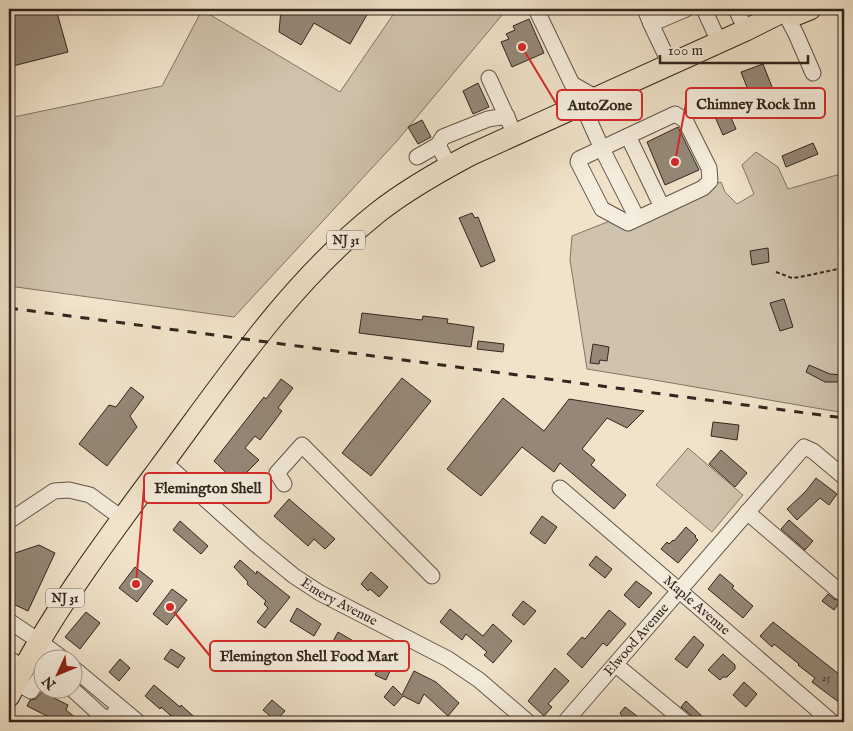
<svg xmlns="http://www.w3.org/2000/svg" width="853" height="731" viewBox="0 0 853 731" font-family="'IM FELL English',serif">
	<rect width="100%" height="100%" fill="#f0e3ca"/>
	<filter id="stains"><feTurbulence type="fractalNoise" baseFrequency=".004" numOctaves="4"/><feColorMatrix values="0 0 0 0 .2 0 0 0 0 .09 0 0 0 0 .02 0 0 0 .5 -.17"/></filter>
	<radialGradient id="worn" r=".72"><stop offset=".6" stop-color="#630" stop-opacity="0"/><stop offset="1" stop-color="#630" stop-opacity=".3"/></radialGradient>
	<path fill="#d0c3ad" stroke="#817466" d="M397,9H507L396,142L234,317L9,286V118L162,86L202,10L340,92Z
		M756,152L778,167L788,189L844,173V406L839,412C755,398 671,382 587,369L570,260L572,236L645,207L721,182L725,192L737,204L754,194L742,165Z
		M688,448L743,495L712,532L656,485Z"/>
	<path fill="#958878" stroke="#32251f" d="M9,9H56L68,52L9,67Z
		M281,9H362L368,13L350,44L314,23L301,45L279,32Z
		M529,19L544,53L512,67L501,42L509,39L506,34L515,30L513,26Z
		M763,64L772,87L766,90L769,100L754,105L741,72Z
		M478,83L489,107L473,114L463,91Z
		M721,95L736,129L723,135L708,101Z
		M422,120L431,137L418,144L408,127Z
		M678,127L699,170L665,185L647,142Z
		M813,143L818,154L786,167L782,156Z
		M472,213L475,218L478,217L495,261L481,267L459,218Z
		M768,248L769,262L752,265L750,251Z
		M784,299L793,327L780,331L770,303Z
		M362,313L422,320L423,316L448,319L447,323L474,327L471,347L359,333Z
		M478,341L504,344L503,352L477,349Z
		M593,344L609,347L607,361L600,360L599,364L590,363Z
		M809,365L830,374L843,375L842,382H825L806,372Z
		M402,378L431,401L371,476L342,453Z
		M281,379L293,388L278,408L282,411L260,440L255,436L245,448L259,460L246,473L253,479L244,490L214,461L264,397L266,399Z
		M131,387L144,397L130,416L137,427L107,466L79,444L109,405L116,407Z
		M503,398L544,431L569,399L644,411L627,428L607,418L582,449L595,460L591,465L626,495L614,509L560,463L554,472L522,447L481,496L447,469Z
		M713,422L739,425L737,440L711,436Z
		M721,450L747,473L735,487L709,464Z
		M816,478L837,494L829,505L820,498L797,520L787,509L806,491Z
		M289,499L335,539L325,549L314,539L308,546L274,516Z
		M542,516L557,527L545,544L530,533Z
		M789,520L813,541L805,550L781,529Z
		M180,521L208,546L201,554L173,530Z
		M686,527L696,536L695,537L698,540L678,563L661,549L667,542L669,544L673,540L674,541Z
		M39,545L55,553L28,611L9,602V555Z
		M596,556L612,569L605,578L589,565Z
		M240,560L256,574L257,571L290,597L265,628L257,622L268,608L264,604L266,601L247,584L248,582L234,567Z
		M135,567L153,581L137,602L119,588Z
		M371,572L388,587L379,597L370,589L368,591L361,584Z
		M720,574L734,586L732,588L753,606L743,618L708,589Z
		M636,581L652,593L639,608L624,595Z
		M172,589L187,600L167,625L153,614Z
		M828,594L834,599L840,601L834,610L822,601Z
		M523,601L536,611L524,625L512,615Z
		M297,608L321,624L314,636L290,621Z
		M450,609L483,636L493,624L512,641L493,663L484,655L487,652L466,634L462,640L440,622Z
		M609,610L626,624L607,646L603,643L582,668L567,654L582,637L585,639Z
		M86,612L100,623L80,649L65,637Z
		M773,622L840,675L839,676L844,681V706L812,682L815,678L798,665L799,664L774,644L772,647L760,636Z
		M338,632L362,646L355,659L349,656L347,660L336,653L338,649L331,645Z
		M694,636L704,645L687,668L675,659Z
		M171,649L185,658L178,668L164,659Z
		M723,654L735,665V669L727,677H723L720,680L708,670Z
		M383,657L394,662L386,680L375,675Z
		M120,659L130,668L119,681L109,672Z
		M555,668L569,681L548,704L552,707L544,716L528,701Z
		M414,671L436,682L459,703L448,716L424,694L419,704L403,696L394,706L384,697L393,686L402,695Z
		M744,682L757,694L746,707L733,695Z
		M154,685L180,707L181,705L200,722H178L161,707L160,709L145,696Z
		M42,692L68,705L66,710L81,722H59L27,706L30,700L36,699Z
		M272,700L285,711L276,721L263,710Z
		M686,701L708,722H694L691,715L681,707Z
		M625,707L645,722H617L622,716L620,713Z"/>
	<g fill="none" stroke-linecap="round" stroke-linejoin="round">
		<g stroke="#62544a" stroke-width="17">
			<g id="minor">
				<path d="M536,9L572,84L595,97"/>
				<path d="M645,9L651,24L670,64"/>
				<path d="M704,9L719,42"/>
				<path d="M736,9L746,30"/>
				<path d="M784,11L796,34L813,73"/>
				<path d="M651,24L686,9"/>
				<path d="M489,78L510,124"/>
				<path d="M582,104L602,149L637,218"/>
				<path d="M675,114L685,120L709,168L710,181L703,188L628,223L602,209L578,162L579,159Z"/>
				<path d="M628,136L662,207"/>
				<path d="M438,145L443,137L488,119L507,116"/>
				<path d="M417,157L438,145L449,166"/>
				<path id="s1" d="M164,462L254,543L294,576L320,593L448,659L479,680L528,722"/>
				<path d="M284,484L277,473L302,445L432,576"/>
				<path id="s2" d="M560,488L832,722"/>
				<path d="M747,512L840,592"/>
				<path d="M9,521L54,491L69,490L90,495L123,519"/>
				<path d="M9,621L39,641L62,658"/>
				<path d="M9,659L24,667"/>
				<path d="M616,665L685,722"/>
				<path d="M72,667L138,722"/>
				<path d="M16,682L31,691L42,674"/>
				<path d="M71,688L104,718L109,719L119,708"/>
				<path id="s3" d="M565,722L804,447L813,451L844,477"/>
			</g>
		</g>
		<g stroke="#32251f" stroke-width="23">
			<path id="highway" d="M784,11L795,15L810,9
				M9,696C50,615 104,543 158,470C225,380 289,283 377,213C406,190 438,172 470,155L746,30L784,11L785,9"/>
		</g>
		<path stroke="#32251f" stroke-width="2" stroke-dasharray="4 2.5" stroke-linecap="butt" d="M776,272L792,278L800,277L838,269L844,272"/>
		<use href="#minor" stroke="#f5eddd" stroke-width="15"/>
		<use href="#highway" stroke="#f0e3ca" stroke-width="21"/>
		<path stroke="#32251f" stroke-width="3" stroke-dasharray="9 9" stroke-linecap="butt" d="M9,308L844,418"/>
	</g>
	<g text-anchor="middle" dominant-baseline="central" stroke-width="4" stroke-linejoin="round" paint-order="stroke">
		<g font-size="11" fill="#4b3e35">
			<text x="826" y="678">25</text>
		</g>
		<g fill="#f5eddd" stroke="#6c6158" stroke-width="1">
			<rect x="327" y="230.5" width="38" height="19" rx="4"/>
			<rect x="46" y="588.5" width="38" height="19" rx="4"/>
		</g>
		<g font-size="12" font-weight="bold" fill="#32251f">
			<text x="346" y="240">NJ 31</text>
			<text x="65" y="598">NJ 31</text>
		</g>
		<g font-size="14" fill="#32251f" stroke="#f5eddd">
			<text stroke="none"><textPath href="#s1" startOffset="225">Emery Avenue</textPath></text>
			<text stroke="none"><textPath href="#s2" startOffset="180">Maple Avenue</textPath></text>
			<text stroke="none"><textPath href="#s3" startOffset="109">Elwood Avenue</textPath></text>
		</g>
	</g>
	<path fill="none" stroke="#d62828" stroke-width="2" d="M675 162L686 103M522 47L557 105M136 584L144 488M170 607L210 656"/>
	<g fill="#d62828" stroke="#f5eddd" stroke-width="2">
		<circle cx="675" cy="162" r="5"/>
		<circle cx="522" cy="47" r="5"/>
		<circle cx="136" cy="584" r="5"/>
		<circle cx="170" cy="607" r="5"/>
	</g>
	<g fill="#f5eddd" stroke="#d62828" stroke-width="2">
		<rect x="686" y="88" width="139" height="30" rx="5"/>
		<rect x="557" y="90" width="85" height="30" rx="5"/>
		<rect x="144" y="473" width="127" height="30" rx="5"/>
		<rect x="210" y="641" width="199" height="30" rx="5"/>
	</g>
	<g font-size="15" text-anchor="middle" font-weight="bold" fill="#32251f">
		<text x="756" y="109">Chimney Rock Inn</text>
		<text x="600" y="110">AutoZone</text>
		<text x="208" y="493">Flemington Shell</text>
		<text x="309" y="661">Flemington Shell Food Mart</text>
	</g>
	<rect width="853" height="731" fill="none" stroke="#f0e3ca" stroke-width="30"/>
	<rect x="10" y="10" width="833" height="711" fill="none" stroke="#32251f" stroke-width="2.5"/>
	<rect x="15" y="15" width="823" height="701" fill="none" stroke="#32251f"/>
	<g transform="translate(58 674) rotate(226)"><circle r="24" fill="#f5eddd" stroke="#a79d91"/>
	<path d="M0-4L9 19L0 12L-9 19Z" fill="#8f2418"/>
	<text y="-8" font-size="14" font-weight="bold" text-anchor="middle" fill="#32251f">N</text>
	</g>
	<path d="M660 55v8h148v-8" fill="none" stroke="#32251f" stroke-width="2.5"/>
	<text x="668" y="55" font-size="15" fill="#32251f" stroke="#f5eddd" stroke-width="4" paint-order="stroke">100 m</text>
	<rect width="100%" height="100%" filter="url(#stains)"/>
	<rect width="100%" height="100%" fill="url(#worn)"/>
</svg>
